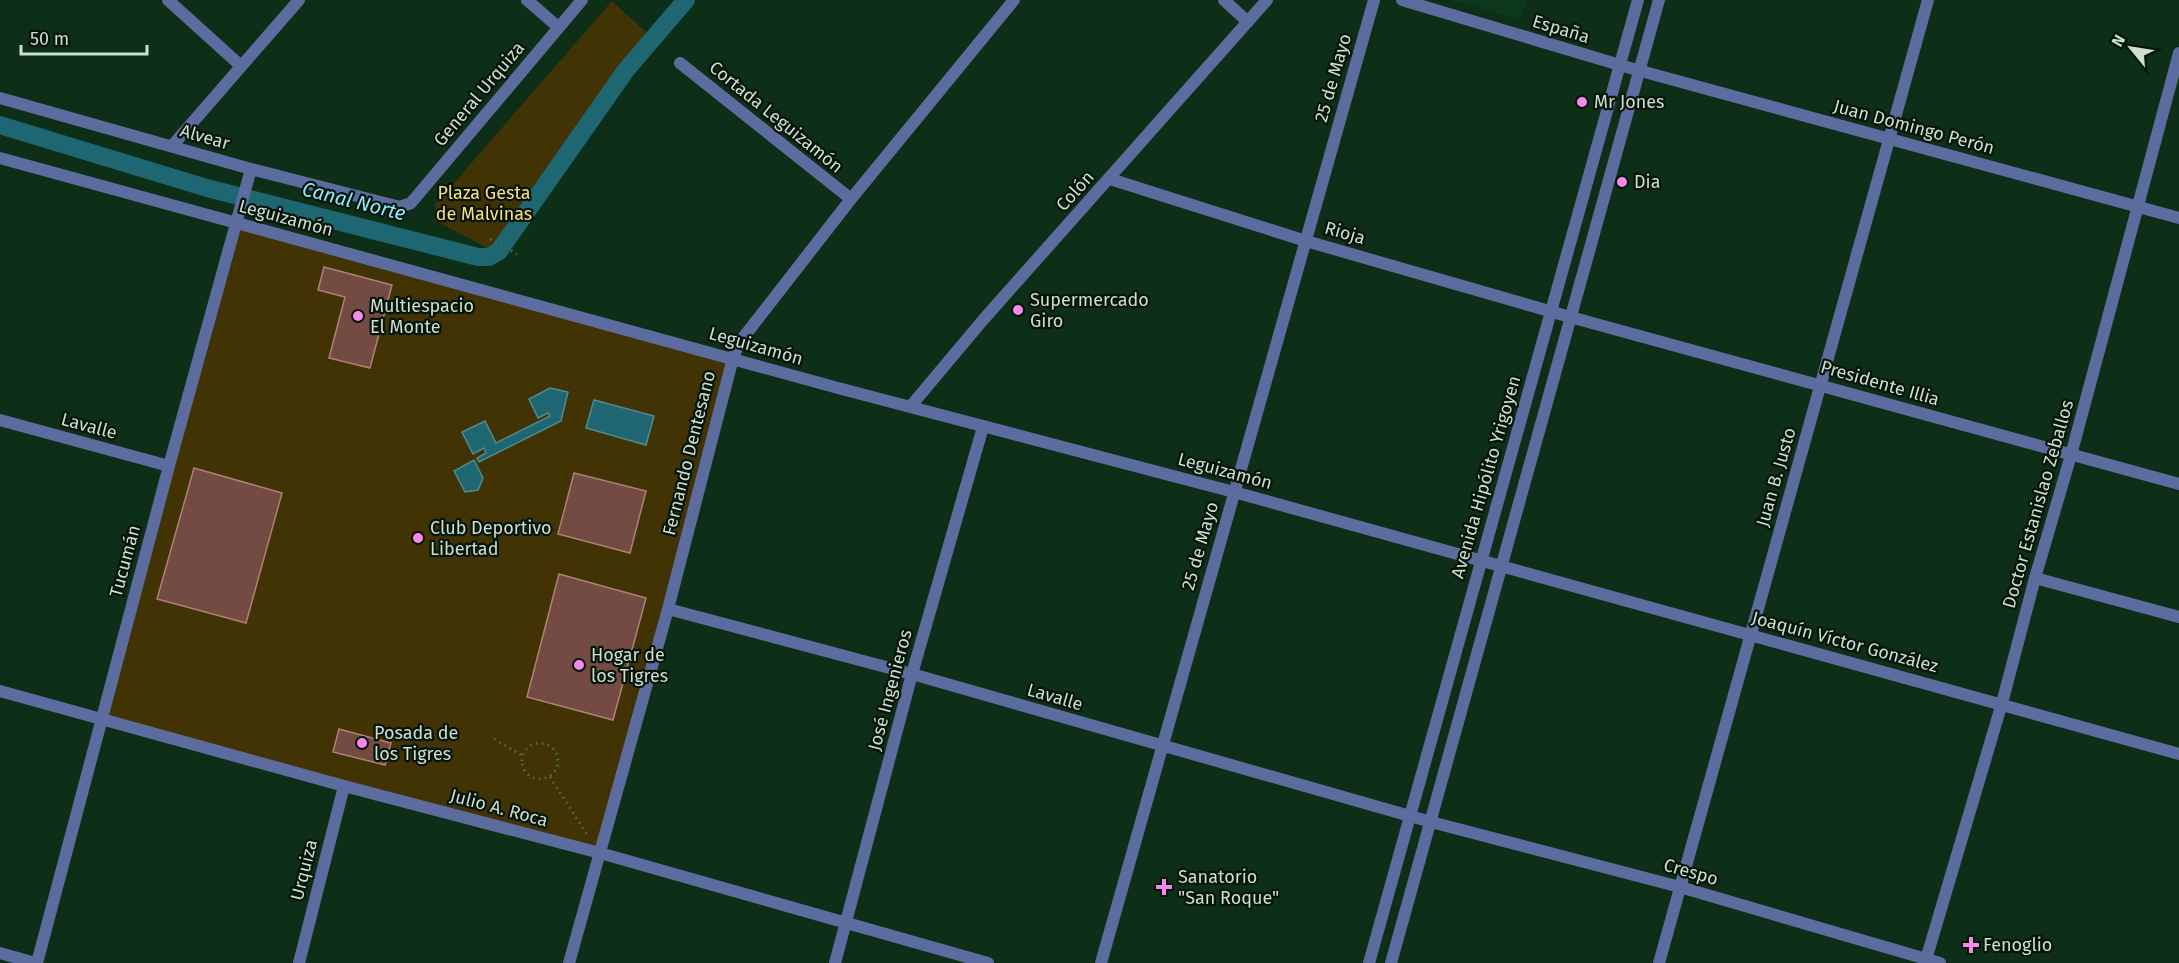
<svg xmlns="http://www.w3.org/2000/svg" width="2179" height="963" viewBox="0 0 2179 963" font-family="'Fira Sans',sans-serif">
	<rect width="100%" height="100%" fill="#0d2f18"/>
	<path fill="#0e381c" d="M1453,0H1527L1520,20Z"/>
	<path fill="#413304" d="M612,1L647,33L493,251L436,221L435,205Z
		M235,223L733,358L600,853L101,719Z"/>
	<path fill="#1d6672" stroke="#528a8e" stroke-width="1.5" d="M550,388L568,392L561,421L479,462L477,458L486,453L484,448L473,454L462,432L485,421L496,443L550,416L548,413L538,418L529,399Z
		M594,400L654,416L646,445L586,428Z
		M474,460L483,478L478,490L465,492L454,471Z"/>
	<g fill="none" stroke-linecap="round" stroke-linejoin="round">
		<path stroke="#1d6672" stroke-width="18" d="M0,125L207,188L478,257H489L499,251L626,70L686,0"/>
	</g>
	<path fill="#744b43" stroke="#ae8178" stroke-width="1.5" d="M324,267L392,285L370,368L329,358L345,297L318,290Z
		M194,468L282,493L246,623L157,599Z
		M574,473L646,491L630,553L558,534Z
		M559,574L646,598L613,720L527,697Z
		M339,729L391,743L385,765L333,752Z"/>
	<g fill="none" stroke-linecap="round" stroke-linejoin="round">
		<path stroke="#4d6a56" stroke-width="3" stroke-dasharray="1.5 4.5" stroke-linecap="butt" d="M490,239L517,254
			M494,739L523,756
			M522 761a18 18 0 1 1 36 0a18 18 0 1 1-36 0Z
			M550,777L588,836"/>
		<path stroke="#5d6c9e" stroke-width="12" d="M168,0L241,66
			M527,0L558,27
			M1224,0L1248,22
			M1402,0L1630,68L2179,218
			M680,63L851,199
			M0,98L251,169L400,207L411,203L582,0
			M172,146L299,0
			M0,158L838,388L1234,492L2179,754
			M1110,179L1306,241L1563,315L2179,484
			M910,407L983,320L1267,0
			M0,420L169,466
			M2035,578L2179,617
			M668,609L912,674L1431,822L1680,887L1940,963
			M0,691L344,786L600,853L988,963
			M0,953L35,963
			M37,963L169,466L251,169
			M299,963L344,786
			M569,963L668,609L733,358L739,343L851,199L1014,0
			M835,963L912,674L983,427
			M1101,963L1374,0
			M1659,963L1928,0
			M1925,963L2002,703L2035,578L2071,455L2179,53"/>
		<path stroke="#5d6c9e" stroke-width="12" d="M1369,963L1638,0
			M1391,963L1659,0"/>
	</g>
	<g fill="#f788eb" stroke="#06140a" stroke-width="2">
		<circle cx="1582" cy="102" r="6"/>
		<circle cx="1622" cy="182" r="6"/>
		<circle cx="1018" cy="310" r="6"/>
		<circle cx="358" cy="316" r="6"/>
		<circle cx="418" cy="538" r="6"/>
		<circle cx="579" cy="665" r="6"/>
		<circle cx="362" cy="743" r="6"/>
		<path d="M1161 878h6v6h6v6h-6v6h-6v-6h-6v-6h6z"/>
		<path d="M1968 936h6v6h6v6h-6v6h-6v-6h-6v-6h6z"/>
	</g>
	<g text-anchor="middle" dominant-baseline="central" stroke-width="4.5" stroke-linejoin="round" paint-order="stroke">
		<g font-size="18" fill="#ccdfd0" stroke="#06140a">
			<text transform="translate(1561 29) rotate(17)">España</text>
			<text transform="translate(1333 78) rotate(-74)">25 de Mayo</text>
			<text transform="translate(479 94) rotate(-50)">General Urquiza</text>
			<text transform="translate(776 117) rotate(39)">Cortada Leguizamón</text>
			<text transform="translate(1914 127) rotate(15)">Juan Domingo Perón</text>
			<text transform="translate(205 137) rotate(16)">Alvear</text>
			<text transform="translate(1075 191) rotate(-48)">Colón</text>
			<text transform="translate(286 218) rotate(15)">Leguizamón</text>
			<text transform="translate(1345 233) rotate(16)">Rioja</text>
			<text transform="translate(756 346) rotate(16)">Leguizamón</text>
			<text transform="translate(1880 383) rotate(16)">Presidente Illia</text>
			<text transform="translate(89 426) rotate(15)">Lavalle</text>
			<text transform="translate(689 453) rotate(-76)">Fernando Dentesano</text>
			<text transform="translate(1225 471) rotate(15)">Leguizamón</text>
			<text transform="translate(1486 477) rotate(-74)">Avenida Hipólito Yrigoyen</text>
			<text transform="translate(1776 477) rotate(-74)">Juan B. Justo</text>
			<text transform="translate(2038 504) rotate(-74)">Doctor Estanislao Zeballos</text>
			<text transform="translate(1200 546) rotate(-74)">25 de Mayo</text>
			<text transform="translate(125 561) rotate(-75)">Tucumán</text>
			<text transform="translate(1845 642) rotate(15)">Joaquín Víctor González</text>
			<text transform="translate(890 690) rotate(-75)">José Ingenieros</text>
			<text transform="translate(1055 697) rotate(16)">Lavalle</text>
			<text transform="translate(499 808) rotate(15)">Julio A. Roca</text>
			<text transform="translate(304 870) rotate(-76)">Urquiza</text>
			<text transform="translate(1691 872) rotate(16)">Crespo</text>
		</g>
		<g font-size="18" fill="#ccdfd0" stroke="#06140a" text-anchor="start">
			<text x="1594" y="102">Mr Jones</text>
			<text x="1634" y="182">Dia</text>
			<text x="1030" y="300">Supermercado<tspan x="1030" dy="21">Giro</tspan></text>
			<text x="370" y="306">Multiespacio<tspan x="370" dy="21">El Monte</tspan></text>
			<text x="430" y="528">Club Deportivo<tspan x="430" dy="21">Libertad</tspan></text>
			<text x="591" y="655">Hogar de<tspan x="591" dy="21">los Tigres</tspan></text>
			<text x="374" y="733">Posada de<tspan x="374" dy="21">los Tigres</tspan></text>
			<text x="1178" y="877">Sanatorio<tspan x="1178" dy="21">"San Roque"</tspan></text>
			<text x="1983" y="945">Fenoglio</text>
		</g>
		<g font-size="18" fill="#fede80" stroke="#06140a">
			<text x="484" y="193">Plaza Gesta<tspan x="484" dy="21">de Malvinas</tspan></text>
		</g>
		<g font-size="20" font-style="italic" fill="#90eafb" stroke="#06140a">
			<text transform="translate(354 201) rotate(14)">Canal Norte</text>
		</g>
	</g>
	<g transform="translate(2131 48) rotate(300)" stroke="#06140a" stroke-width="4.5" paint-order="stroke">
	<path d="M0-4.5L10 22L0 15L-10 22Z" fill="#ccdfd0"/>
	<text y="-9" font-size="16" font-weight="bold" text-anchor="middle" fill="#ccdfd0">N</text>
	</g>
	<path d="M21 45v9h126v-9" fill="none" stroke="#ccdfd0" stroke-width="3"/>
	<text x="30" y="45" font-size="18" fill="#ccdfd0" stroke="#06140a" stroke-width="4.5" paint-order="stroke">50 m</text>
</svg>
